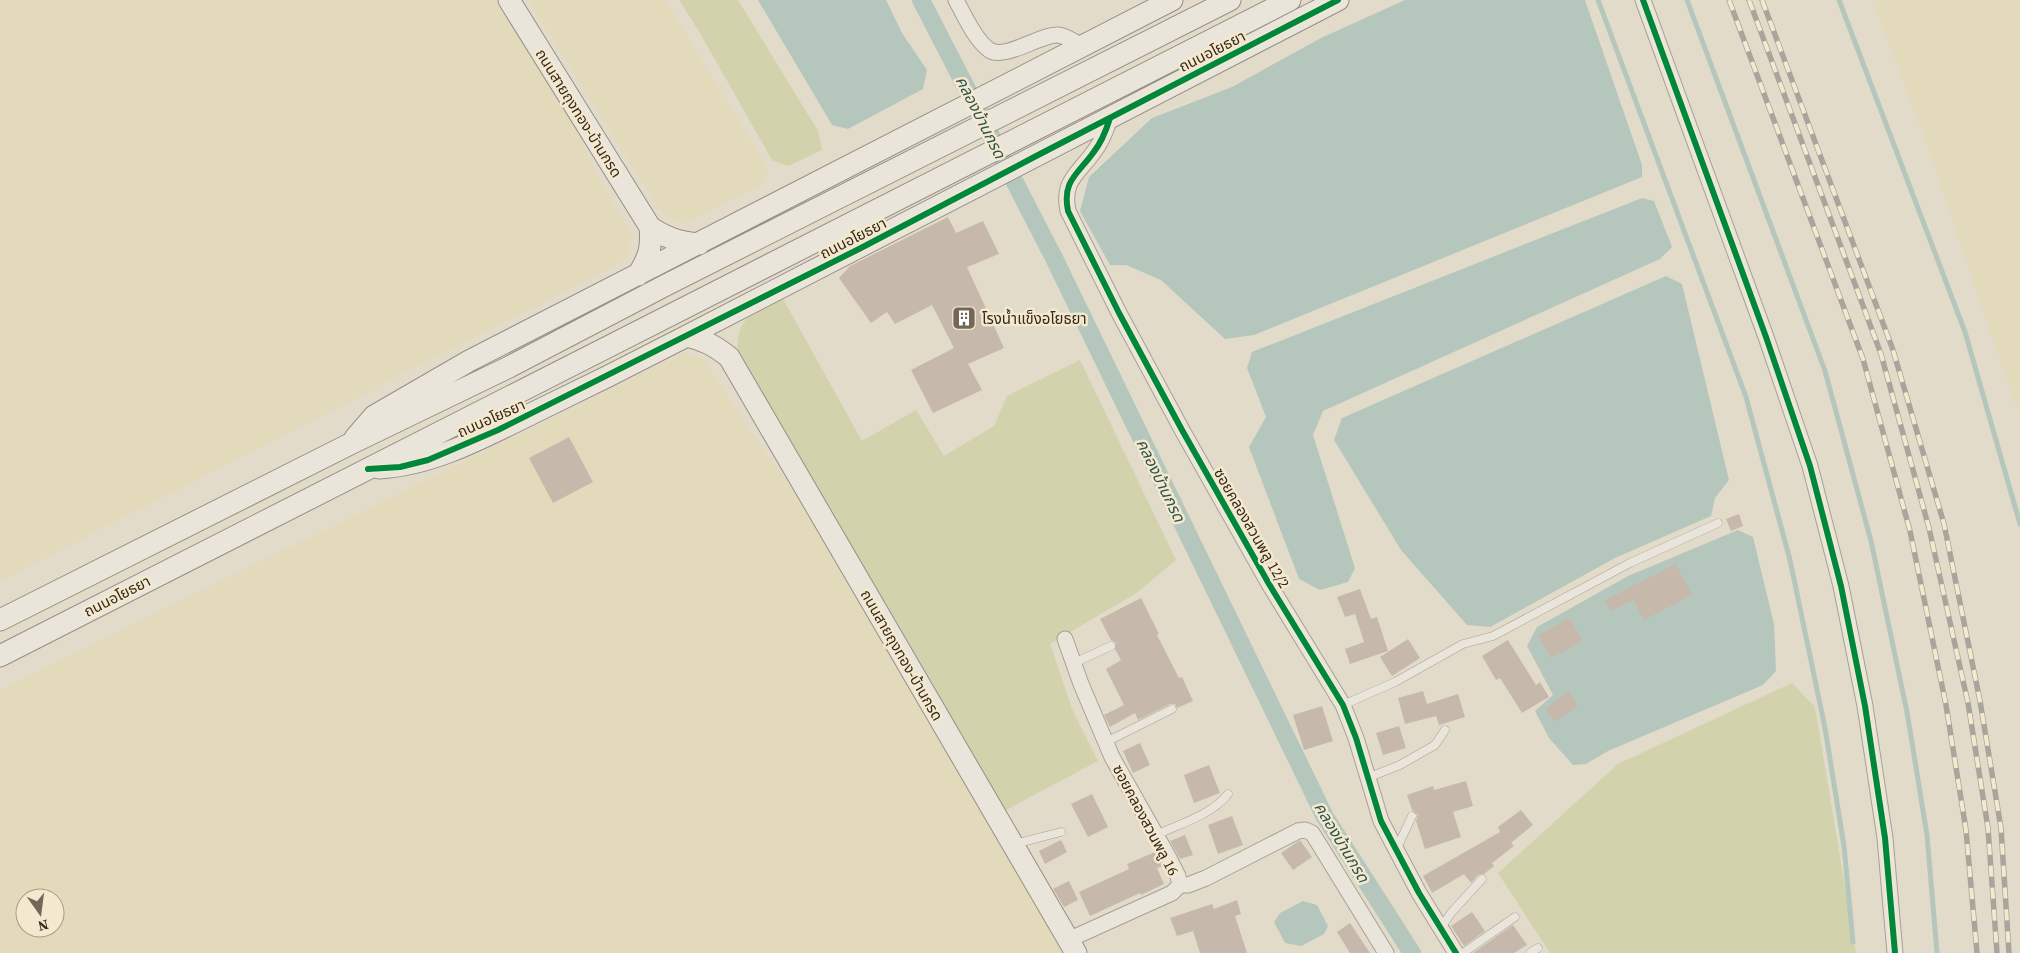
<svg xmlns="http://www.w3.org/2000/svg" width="2020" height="953" viewBox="0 0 2020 953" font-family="'Source Serif 4','Noto Sans Thai',serif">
	<rect width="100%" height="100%" fill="#e2dbca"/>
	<path fill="#e2daba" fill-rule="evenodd" d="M0,0H497L573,123L596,172L632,236L627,259L0,581Z
		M528,0H666L768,169L763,183L686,223L673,221L656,204Z
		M1872,0H2020V405L2016,407L1924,136Z
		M684,353L704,360L749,429L792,489L1063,953H0V690ZM25,898H55V928H25Z"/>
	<path fill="#d2d2ac" d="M679,0H738L818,131L822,150L788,166L772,160L700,33Z
		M782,297L862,441L916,410L944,456L994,426L1007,396L1080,360L1176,560L1138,592L1050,644L1072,709L1098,761L1000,813L738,355C735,317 752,313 782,297Z
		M1792,683L1815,707L1856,953H1550L1498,873L1618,764Z"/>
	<path fill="#b5c7bc" d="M758,0H886L902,33L927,70L923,89L848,129L832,125Z
		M1405,0H1585L1642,165V177L1254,335L1225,339L1161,280L1126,265H1110L1080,211L1089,177L1152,118L1232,87L1321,38Z
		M1642,198L1654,201L1672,247L1660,259L1323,411L1313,435L1355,568L1348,582L1320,590L1299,579L1249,447L1266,417L1247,368L1252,352Z
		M1666,276L1682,284L1729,480L1715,498L1711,516L1615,558L1490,627L1467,625L1401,550L1334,440L1342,418Z
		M1738,530L1753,537L1774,624L1776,671L1763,685L1608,751L1586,764L1573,765L1549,738L1535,711L1553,695L1527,646L1537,627L1628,576Z
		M1303,901L1317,905L1328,926L1324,934L1301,946L1285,943L1274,922L1280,913Z"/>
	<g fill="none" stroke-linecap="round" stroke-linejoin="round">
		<path stroke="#b5c7bc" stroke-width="5" d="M1598,0L1746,397L1790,560L1825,728L1844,846L1853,942
			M1687,0L1825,371L1871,541L1907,712L1927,835L1937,953
			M1839,0L1965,332L2020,524"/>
		<path stroke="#b5c7bc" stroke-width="18" d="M921,0L1054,258L1325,817L1412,953"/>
	</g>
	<path fill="#c6b9ab" d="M948,217L956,233L983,221L999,254L967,267L1004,348L968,364L982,390L933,413L911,370L954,348L932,305L895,324L887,312L871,323L839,278L850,266Z
		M569,437L593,482L553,503L529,458Z
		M1739,514L1743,526L1731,531L1726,519Z
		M1676,564L1692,595L1644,620L1633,600L1611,611L1605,600Z
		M1360,589L1371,619L1377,617L1388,651L1350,664L1345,649L1364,642L1355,614L1345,617L1337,597Z
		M1141,598L1159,634L1157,635L1179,678L1182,677L1193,701L1177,708L1175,704H1170L1138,720L1135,713L1110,727L1104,715L1124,705L1106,669L1121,660L1115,649L1116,643L1111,640L1100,619Z
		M1570,618L1583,641L1551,658L1538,635Z
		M1408,639L1420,658L1392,676L1380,657Z
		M1508,640L1536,685L1540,682L1549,697L1522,713L1500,678L1496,680L1482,656Z
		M1423,691L1427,704L1458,694L1465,717L1439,725L1436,716L1405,724L1398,698Z
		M1569,691L1578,705L1555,722L1545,709Z
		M1322,706L1333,741L1304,750L1293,715Z
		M1399,726L1406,748L1383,755L1376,733Z
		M1140,743L1150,765L1133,773L1123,751Z
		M1209,765L1220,793L1194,803L1184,775Z
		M1466,781L1473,806L1453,812L1461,837L1425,849L1416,821L1418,815L1412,810L1407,795L1433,786L1434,790Z
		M1092,794L1108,827L1088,837L1071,804Z
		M1521,810L1533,825L1511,843L1514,846L1492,863L1494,866L1484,874L1478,875L1471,883L1464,874L1432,893L1423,876L1500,832L1498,827Z
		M1232,816L1243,845L1218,854L1208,825Z
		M1185,835L1193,855L1180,859L1170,841Z
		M1061,840L1067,852L1045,864L1039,851Z
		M1300,840L1312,857L1293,870L1281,853Z
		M1155,852L1163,866L1157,868L1164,884L1141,895L1140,893L1090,916L1079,892L1129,869L1127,864Z
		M1069,881L1078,900L1064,907L1053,889Z
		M1237,900L1241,914L1235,916L1247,953H1200L1193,931L1177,936L1170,918L1212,904L1214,909Z
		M1472,912L1485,931L1464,946L1451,926Z
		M1350,923L1370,953H1350L1337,932Z
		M1513,925L1527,945L1514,953H1473Z"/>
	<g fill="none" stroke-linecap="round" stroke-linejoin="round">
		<g stroke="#a7a094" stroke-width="9">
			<path id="lane" d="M1074,663L1111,646
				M1343,705L1395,682L1463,644L1493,636L1630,563L1718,523
				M1106,742L1172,709
				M1367,778L1400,765L1435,745L1445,730
				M1156,835C1179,824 1212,815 1228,794
				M1015,844L1061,832
				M1396,850L1412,816
				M1441,928L1451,913L1482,879
				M1463,953L1515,917
				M1530,953L1538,948"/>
		</g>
		<g stroke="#a7a094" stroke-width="17">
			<path id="street" d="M956,0C964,15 975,39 988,49C1003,62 1040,34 1058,35C1067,36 1075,42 1083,47
				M1643,0L1766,337L1810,466L1841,586L1865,706L1885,838L1895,953
				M1110,118C1106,131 1102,142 1093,153C1077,175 1062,181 1068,211L1119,313L1182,430L1269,584L1343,705L1356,738L1381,821L1419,893L1456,953
				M1065,639L1081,684L1112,757L1169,858L1178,876L1180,885L1172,893L1068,940
				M1180,885H1188L1206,878L1298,831L1305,830L1312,833L1319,844L1386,953"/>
		</g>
		<g stroke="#978f83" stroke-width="23">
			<path id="secondary" d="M509,0L650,227C666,238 679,242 699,244
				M638,275C649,257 652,248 650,227
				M687,336C704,340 715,346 729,357L1076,953
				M355,438L374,416L469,361L1172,0
				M379,468C434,465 486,436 535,412C583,389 631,365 679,340C899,228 1118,113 1338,0
				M0,620L352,443L509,367L666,285L1230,0
				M0,656L1290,0"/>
		</g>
		<use href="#lane" stroke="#eae5db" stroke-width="8"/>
		<use href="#street" stroke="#eae5db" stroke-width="15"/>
		<use href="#secondary" stroke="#eae5db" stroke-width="21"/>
		<g stroke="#a9a59c" stroke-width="5.5">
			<path id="rail" d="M1729,0L1863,359L1910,531L1946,705L1966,830L1977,953
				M1749,0L1881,354L1929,528L1968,703L1988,828L1997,953
				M1762,0L1893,350L1944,524L1980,701L2001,828L2009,953"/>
		</g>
		<use href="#rail" stroke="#f4e9ce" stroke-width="4" stroke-dasharray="11" stroke-linecap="butt"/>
		<g stroke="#f4e9ce" stroke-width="9">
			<path id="cycleway" d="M1643,0L1766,337L1810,466L1841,586L1865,706L1885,838L1895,953
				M1110,118C1106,131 1102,142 1093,153C1077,175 1062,181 1068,211L1119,313L1182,430L1269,584L1343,705L1356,738L1381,821L1419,893L1456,953
				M368,469L400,467L428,460L498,430L859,249L1040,154L1338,0"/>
		</g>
		<use href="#cycleway" stroke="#00873e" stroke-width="6"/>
	</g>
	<defs>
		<g id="building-square" transform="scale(1.25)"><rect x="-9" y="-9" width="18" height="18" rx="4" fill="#726759" stroke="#f4e9ce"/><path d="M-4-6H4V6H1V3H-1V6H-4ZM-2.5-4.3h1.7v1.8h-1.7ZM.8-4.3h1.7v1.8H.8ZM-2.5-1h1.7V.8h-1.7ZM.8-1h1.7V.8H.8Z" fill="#fff"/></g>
	</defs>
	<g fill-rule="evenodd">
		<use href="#building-square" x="964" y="318"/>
	</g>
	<g text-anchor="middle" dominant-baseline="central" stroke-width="5" stroke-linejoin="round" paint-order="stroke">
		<g font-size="15" fill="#35281c" stroke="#f4e9ce">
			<text transform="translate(1212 51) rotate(-27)">ถนนอโยธยา</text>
			<text transform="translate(579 113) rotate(58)">ถนนสายถุงทอง-บ้านกรด</text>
			<text transform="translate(853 238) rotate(-27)">ถนนอโยธยา</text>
			<text transform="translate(491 418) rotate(-24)">ถนนอโยธยา</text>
			<text transform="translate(1252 528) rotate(60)">ซอยคลองสวนพลู 12/2</text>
			<text transform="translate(117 596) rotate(-27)">ถนนอโยธยา</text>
			<text transform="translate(902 655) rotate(60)">ถนนสายถุงทอง-บ้านกรด</text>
			<text transform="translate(1146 820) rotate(62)">ซอยคลองสวนพลู 16</text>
		</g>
		<g font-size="15" fill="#35281c" stroke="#f4e9ce" text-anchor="start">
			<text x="982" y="318">โรงน้ำแข็งอโยธยา</text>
		</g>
		<g font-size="16" font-style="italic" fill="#2b5451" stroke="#f4e9ce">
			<text transform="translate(981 117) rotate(63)">คลองบ้านกรด</text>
			<text transform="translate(1161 480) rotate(64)">คลองบ้านกรด</text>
			<text transform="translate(1342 842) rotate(59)">คลองบ้านกรด</text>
		</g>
	</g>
	<g transform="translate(40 913) rotate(166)"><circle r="24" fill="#f4e9ce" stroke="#a89c87"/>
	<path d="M0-4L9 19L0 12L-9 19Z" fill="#726759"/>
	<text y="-8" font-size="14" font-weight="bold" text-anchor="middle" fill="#35281c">N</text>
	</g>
</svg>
